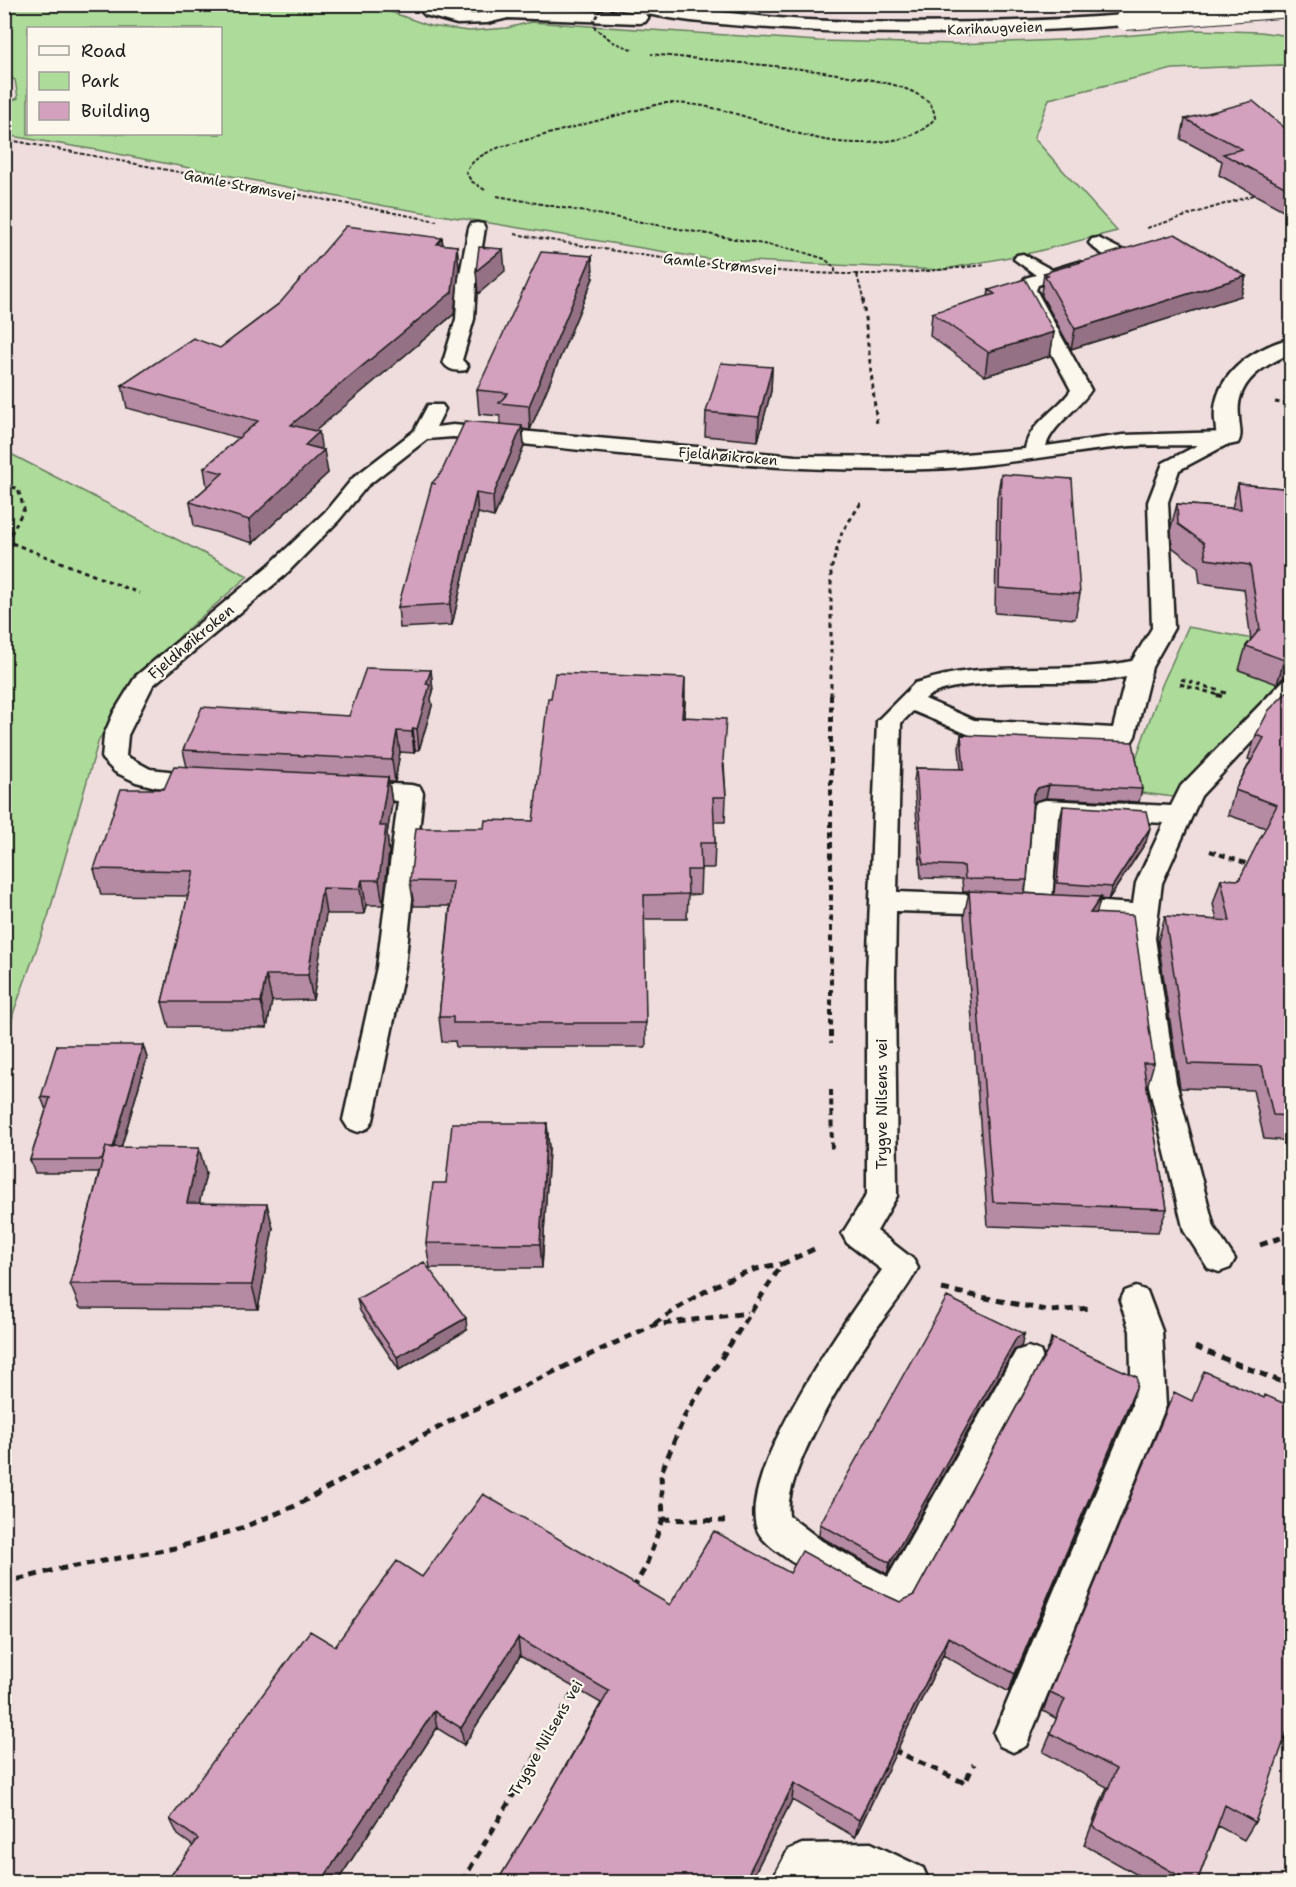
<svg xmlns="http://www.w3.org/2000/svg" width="1296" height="1887" viewBox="0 0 1296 1887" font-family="'Shantell Sans',sans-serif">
	<rect width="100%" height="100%" fill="#efddde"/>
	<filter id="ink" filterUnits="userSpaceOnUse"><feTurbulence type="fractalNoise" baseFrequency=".0167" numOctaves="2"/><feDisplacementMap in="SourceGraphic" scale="12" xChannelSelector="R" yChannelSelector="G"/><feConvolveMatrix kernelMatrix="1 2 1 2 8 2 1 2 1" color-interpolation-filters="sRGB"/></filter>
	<g filter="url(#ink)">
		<path fill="#addb9a" stroke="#647c5b" stroke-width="1.5" fill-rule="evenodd" d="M5,5H344L377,7L430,26L469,31L507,28L531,22L818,41L959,44L1084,39L1195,30L1260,32L1291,36V67L1281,65L1173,69L1049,99L1034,138L1117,231L1035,252L941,270L709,259L385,206L97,150L5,135L4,104L18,98L15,80L5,75ZM28,28H220V134H28Z
			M5,451L248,576L182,634L99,739L48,917L14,1011L5,1047Z
			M1188,627L1291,646V675L1174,797L1142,793L1136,758L1162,685Z"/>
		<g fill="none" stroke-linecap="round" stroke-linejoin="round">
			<g stroke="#1c1c1c" stroke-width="5">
				<path id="service" d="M477,223L483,224L485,228L476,284L474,319L462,360L468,366L466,370C456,372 448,370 443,362L456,319L458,284L469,228L471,224Z
					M1098,238L1126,252L1129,256L1126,260C1114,263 1097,252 1089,243L1092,239Z
					M1023,254L1052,270L1078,262L1084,263L1087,267L1084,271L1038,285L1036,290L1091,390C1078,410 1053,424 1046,446L1123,435L1229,432L1236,434L1239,438L1236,442L1228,444L1179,470L1168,502L1174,628L1152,667L1135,736L1132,741L1123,744L970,735L913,711L901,723L897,892L1004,896L1013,898L1017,905L1013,912L1004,914L896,911L895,976L897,1196L877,1231L913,1259L918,1268C907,1290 890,1309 876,1329C850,1366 783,1472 789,1516L822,1541L888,1577L1016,1351L1028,1347L1040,1351L1044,1361L908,1612L895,1618C867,1606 775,1558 760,1535C727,1486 850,1313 882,1270L847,1243L842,1234L867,1194V976L877,721L915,683C932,678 951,673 969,671C1023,665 1078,672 1132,661L1152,628L1148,502L1163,463L1198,445C1173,446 1146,444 1121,447C1056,454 993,467 928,469C769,474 610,452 453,437L427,439L367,486L339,520L284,576L153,685L128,735L126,756L150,769L213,776L216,782L213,788L204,790L156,787L136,782L115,772L102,759L104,735L114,712L136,676L268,566L325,512L353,478L414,431L428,405H442L445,409L436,427L453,425L795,456L928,457L1025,449C1029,423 1058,410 1071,390L1018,290L1025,278L1036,275L1014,259L1017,255ZM1126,677L1113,728L974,720L925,699C949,675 1066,685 1103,681C1111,680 1118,678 1126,677Z
					M1292,678V699L1201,796L1162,883L1155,938L1176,1082L1214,1227L1235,1259L1230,1268L1219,1272L1208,1268L1184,1231L1148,1082L1129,938L1131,922L1060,917L1051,915L1048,911L1038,915L1029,913L1025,906L1033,808L1037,802L1046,800L1171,806L1181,786L1284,680ZM1058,817L1164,823L1136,883L1133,904L1060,899L1052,901Z
					M353,782L411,785L420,787L423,793L405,967L373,1120L368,1128L358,1132L348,1128L343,1120L377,967L398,801L344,796L341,790L344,784Z
					M1136,1287L1147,1291L1162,1331L1166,1406L1026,1746L1013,1752L1000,1746L994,1733L1132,1406L1130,1331L1120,1301L1125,1291Z
					M871,1843L923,1868L929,1882H771L788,1850L802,1844Z"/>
			</g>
			<g stroke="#1c1c1c" stroke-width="5">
				<path id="minor" d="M1292,338V353C1264,365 1235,382 1239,416C1239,426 1243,435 1238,443L1229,445L1220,443C1216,436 1216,429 1215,421C1211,376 1252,348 1292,338Z"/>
			</g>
			<g stroke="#1c1c1c" stroke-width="5">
				<path id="secondary" d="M414,4H433L447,11L472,14L496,11L511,4H531L527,9L639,13L645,14L648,18L645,22L639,23L508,18L487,23L457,24L425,15Z
					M606,4C673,4 739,16 806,20C912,25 1019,23 1125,15L1131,16L1134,20L1131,24L1125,25C981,36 835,37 691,21C665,18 640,12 614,9Z"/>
			</g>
			<path stroke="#1c1c1c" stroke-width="2" stroke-dasharray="4 2" stroke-linecap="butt" d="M4,139L437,221
				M485,190L471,181L466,172C473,158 486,153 500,147L663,103C680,103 696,104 713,108C776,122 819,151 887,141C906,139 923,133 935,118C934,110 932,104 925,99C905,85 879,81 855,77C788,65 719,62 651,54
				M497,196L796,250L825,259L835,268V274
				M1147,228L1257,194
				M515,234C631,254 749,275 867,274C907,274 946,269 985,265
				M857,275L864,302"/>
			<path stroke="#1c1c1c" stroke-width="3" stroke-dasharray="4.5 4" stroke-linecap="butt" d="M863,300L877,425
				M1275,402L1292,405
				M4,484L18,489L24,509L7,541
				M4,540L139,593
				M1181,679L1226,693
				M1180,684L1222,696
				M831,696V570L842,532L861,503"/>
			<path stroke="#1c1c1c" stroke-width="4" stroke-dasharray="6 4.5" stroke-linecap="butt" d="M831,695V1043
				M1217,695L1222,696
				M1210,851L1251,865
				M831,1090L832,1151"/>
			<path stroke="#1c1c1c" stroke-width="5" stroke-dasharray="8 6" stroke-linecap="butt" d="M1260,1245L1292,1234
				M942,1289L1050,1311L1092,1308
				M654,1324C695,1297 732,1270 782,1264
				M1195,1347L1292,1386
				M663,1519L725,1521
				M4,1583L59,1569L175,1548L239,1529L295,1506L456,1418L653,1325L748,1313
				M633,1589L645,1568L663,1519L661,1473L686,1413L782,1264L814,1249
				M893,1750L965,1783L974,1764
				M462,1882L577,1686"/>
			<use href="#service" fill="#fbf7ec" fill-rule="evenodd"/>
			<use href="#minor" fill="#fbf7ec" fill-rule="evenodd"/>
			<use href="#secondary" fill="#fbf7ec" fill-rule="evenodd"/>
			<g stroke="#1c1c1c" stroke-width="22" stroke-linecap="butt">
				<path id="secondary-bridge" d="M1125,20L1292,7"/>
			</g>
			<path stroke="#1c1c1c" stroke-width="2" stroke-dasharray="4 2" stroke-linecap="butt" d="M604,4L594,21L595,28L613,42L634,50"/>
			<use href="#secondary-bridge" stroke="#fbf7ec" stroke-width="20"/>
		</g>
		<path fill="#b58aa3" stroke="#1c1c1c" stroke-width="1.5" d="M1185,119L1292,134V215L1219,175L1222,161L1181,139Z
			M442,238L443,245L457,246L459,268L454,314L314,431L321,449L328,473L253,543L194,526L190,502L207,487L204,468L239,438L127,408L122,385L220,348L280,303Z
			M592,256L593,278L530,430L523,429L524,446L494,517L478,513L452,625L400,628L398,607L500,424V416L479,414L477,390Z
			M1044,273L1246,276L1241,296L1071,349L1042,296V293H1041Z
			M989,290L1054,332L1050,356L985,376L930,336L932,313L988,297Z
			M772,367L771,391L758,441L705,436L706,412Z
			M1001,474L1080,594L1075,619L995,613L997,498Z
			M1238,484L1292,489V676L1283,678L1277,684L1239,670L1246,646L1251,640L1244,589L1200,583L1198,567L1172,547L1171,527L1177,504L1232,508Z
			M431,670L433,692L431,698L432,706L419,750H415L414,753L400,752L395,782H389L392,803L387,834L389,852L383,905H366L364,914H326L313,1000L272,1001L267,1028L169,1027L162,1002L188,896L101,895L94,869L164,789L187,767L183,750L349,716Z
			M1292,687V1141L1264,1139L1253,1090L1180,1088L1158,941L1165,916L1217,920L1213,904L1221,879L1239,880L1266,828L1228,815L1235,790L1251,760L1248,759L1256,735Z
			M685,702L684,717L724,764L726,797L725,822H714L715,843L714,868H701L700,894L688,895L687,919H644L646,1047H456L455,1041L442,1042L439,1017L450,906H414L410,881L484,828L533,821Z
			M961,735L1142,789L1139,802L1046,798L1035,801L1033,805L1027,880L1024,893L1054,895L1060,819L1063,806L1146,842L1108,900L1100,899L1096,913L1154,1063L1147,1087L1167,1209L1158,1232L988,1226L964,915L969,892H963L962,879L921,878L914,781L916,768L961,769L959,748Z
			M143,1045L147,1058L121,1148L206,1173L199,1203L273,1228L258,1309L80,1308L70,1284L99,1173H35L30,1160L46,1110L41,1097Z
			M547,1123L549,1149L542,1268H430L426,1243L446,1183Z
			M357,1299L467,1330L399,1370L360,1311Z
			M1024,1334L1021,1347L1014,1350L887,1574L819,1536L820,1524Z
			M1051,1338L1130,1406L1009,1692L943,1655L855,1837L792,1800L750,1882H497L539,1813L601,1703L520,1656L464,1745L437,1728L337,1882H166L193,1846L178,1835L170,1819L335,1646L422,1577L670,1605L790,1573L867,1587L900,1602L914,1595L1049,1347Z
			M1264,1398L1292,1407V1725L1289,1724L1255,1822L1244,1840L1218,1826L1197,1882H1150L1084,1845L1107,1787L1043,1752L1057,1719L1043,1711L1050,1692Z"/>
		<path fill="#947184" stroke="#1c1c1c" stroke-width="1.5" d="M442,238L444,260L437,244Z
			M457,246L459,268L454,314L295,448L291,425Z
			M503,249L505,271L478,294L476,271Z
			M592,256L593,278L530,430L529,406Z
			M1246,276L1241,296L1071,349L1075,329Z
			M1054,332L1050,356L985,376L988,352Z
			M772,367L771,391L758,441L759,417Z
			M522,426L524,446L494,517L493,496Z
			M319,432L322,452L324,450L328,473L253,543L249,520L305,445Z
			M476,493L478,513L452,625L450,604Z
			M1292,654L1291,676L1283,678L1277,684L1284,660Z
			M431,670L433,692L431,698L432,706L419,750L417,729L426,684Z
			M685,678V702L682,741V717Z
			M413,728L415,750L414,753L412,732Z
			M397,731L400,752L395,782L392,760Z
			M388,777L392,803L387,834L389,852L383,905L379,880L380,826Z
			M1049,785L1046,798L1035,801L1031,808L1033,795L1038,788Z
			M1150,828L1146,842L1108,900L1112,887Z
			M362,880L366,905L364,914L360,889Z
			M322,888L326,914L313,1000L308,975Z
			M1101,897L1094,922L1090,913Z
			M266,975L272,1001L267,1028L261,1002Z
			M143,1045L147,1058L114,1172L110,1159Z
			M547,1123L549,1149L542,1268L540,1244Z
			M199,1148L206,1173L194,1228L187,1203Z
			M267,1204L273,1228L258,1309L252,1285Z
			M466,1318L467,1330L399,1370L397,1357Z
			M1024,1334L1021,1347L1014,1350L887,1574L890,1563L1017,1337Z
			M1137,1385L1130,1406L1009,1692L1015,1674Z
			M948,1637L943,1655L855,1837L859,1820Z
			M518,1638L520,1656L464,1745L461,1728Z
			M434,1711L437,1728L337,1882H321Z
			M794,1783L792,1800L750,1882H744Z
			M261,1875L265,1882H256Z"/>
		<path fill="#d3a1bd" stroke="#1c1c1c" stroke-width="1.5" d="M1253,101L1292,134V191L1223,154L1242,149L1185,119Z
			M346,226L442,238L437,244L457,246L452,292L291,425L319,432L305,445L324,450L249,520L190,502L223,473L204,468L258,421L122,385L193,338L220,348L280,303Z
			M1175,234L1246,276L1075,329L1045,276L1048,275L1044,273Z
			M479,247L503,249L476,271Z
			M541,252L592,256L529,406L499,403L508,393L477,390Z
			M1025,279L1054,332L988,352L932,313L995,294L989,290Z
			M721,363L772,367L759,417L706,412Z
			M465,421L522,426L493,496L476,493L450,604L398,607L432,483L436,484L432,483L441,473Z
			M1001,474L1072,479L1080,594L999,588Z
			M1238,484L1292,489V654L1284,660L1246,646L1260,629L1250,565L1206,559L1204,543L1178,524L1177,504L1241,509Z
			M366,668L431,670L426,684L430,685L417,729L413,728L412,732L397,731L392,760L183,750L202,707L349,716Z
			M555,673L685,678L682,717L726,719L723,760L726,797H713L715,843H700L701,870H687L688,894L644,895L646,1023H453V1017H439L453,882L410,881L416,828H484L485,820L533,821L548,698H551Z
			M1292,687V1116L1273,1115L1262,1066L1188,1064L1165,916L1230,921L1221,879L1239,880L1277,805L1235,790L1264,738L1256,735L1269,710Z
			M961,735L1133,742L1142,789L1049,785L1038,788L1033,795L1027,880L965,879L964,866L923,864L916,768L964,769Z
			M174,766L388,777L380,826H386L379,880H362L360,889L322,888L308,975H266L261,1002H162L194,871L94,869L121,789H164Z
			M1063,806L1146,811L1150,828L1112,887L1057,883Z
			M969,891L1101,897L1090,913L1133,915L1154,1063H1143L1167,1209L993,1202Z
			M57,1045H143L113,1148L106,1147L102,1160H30L50,1098L41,1097Z
			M452,1123H547L540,1244L426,1243L433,1183H446Z
			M106,1147L199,1148L187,1203L267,1204L252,1285L70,1284Z
			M424,1262L466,1318L397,1357L357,1299Z
			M947,1297L1024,1334L1017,1337L890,1563L820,1524Z
			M1051,1338L1137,1377V1385L1015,1674L948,1637L859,1820L794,1783L744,1882H497L539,1813L609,1691L518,1638L461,1728L434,1711L321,1882H271L261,1875L256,1882H166L198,1839L170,1819L310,1631L335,1646L397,1561L422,1577L483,1494L670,1605L714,1531L790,1573L802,1551L867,1587L900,1602L914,1595L1052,1342Z
			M1204,1371L1264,1398L1265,1395L1292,1407V1718L1255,1822L1225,1805L1197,1882H1190L1093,1827L1116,1769L1050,1733L1065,1699L1050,1692L1174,1392L1192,1401Z"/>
	</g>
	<g text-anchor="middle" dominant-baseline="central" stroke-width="4.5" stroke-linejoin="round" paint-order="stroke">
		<g font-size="14" fill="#1c1c1c" stroke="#fbf7ec">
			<text transform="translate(995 28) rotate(-2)">Karihaugveien</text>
			<text transform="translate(240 185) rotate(11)">Gamle Strømsvei</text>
			<text transform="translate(720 264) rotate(6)">Gamle Strømsvei</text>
			<text transform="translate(728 456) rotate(5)">Fjeldhøikroken</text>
		</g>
		<g font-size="15" fill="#1c1c1c" stroke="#fbf7ec">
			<text transform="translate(191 642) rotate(-40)">Fjeldhøikroken</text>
			<text transform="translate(882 1104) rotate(-90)">Trygve Nilsens vei</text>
			<text transform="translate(546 1738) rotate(-60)">Trygve Nilsens vei</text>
		</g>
	</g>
	<rect width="1296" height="1887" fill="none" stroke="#fbf7ec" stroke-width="24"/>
	<rect x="12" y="12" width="1272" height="1863" fill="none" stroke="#1c1c1c" stroke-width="2" filter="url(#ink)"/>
	<rect x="27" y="27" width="195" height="108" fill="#fbf7ec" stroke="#a29f99" stroke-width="1.5"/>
	<rect x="39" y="46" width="30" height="9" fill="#fbf7ec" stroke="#a29f99" stroke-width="1.5"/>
	<text x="81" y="57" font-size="18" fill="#1c1c1c">Road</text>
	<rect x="39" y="72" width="30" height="18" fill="#addb9a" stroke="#a29f99" stroke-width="1.5"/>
	<text x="81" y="87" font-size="18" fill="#1c1c1c">Park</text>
	<rect x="39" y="102" width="30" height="18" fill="#d3a1bd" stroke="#a29f99" stroke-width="1.5"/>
	<text x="81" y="117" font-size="18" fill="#1c1c1c">Building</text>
</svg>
